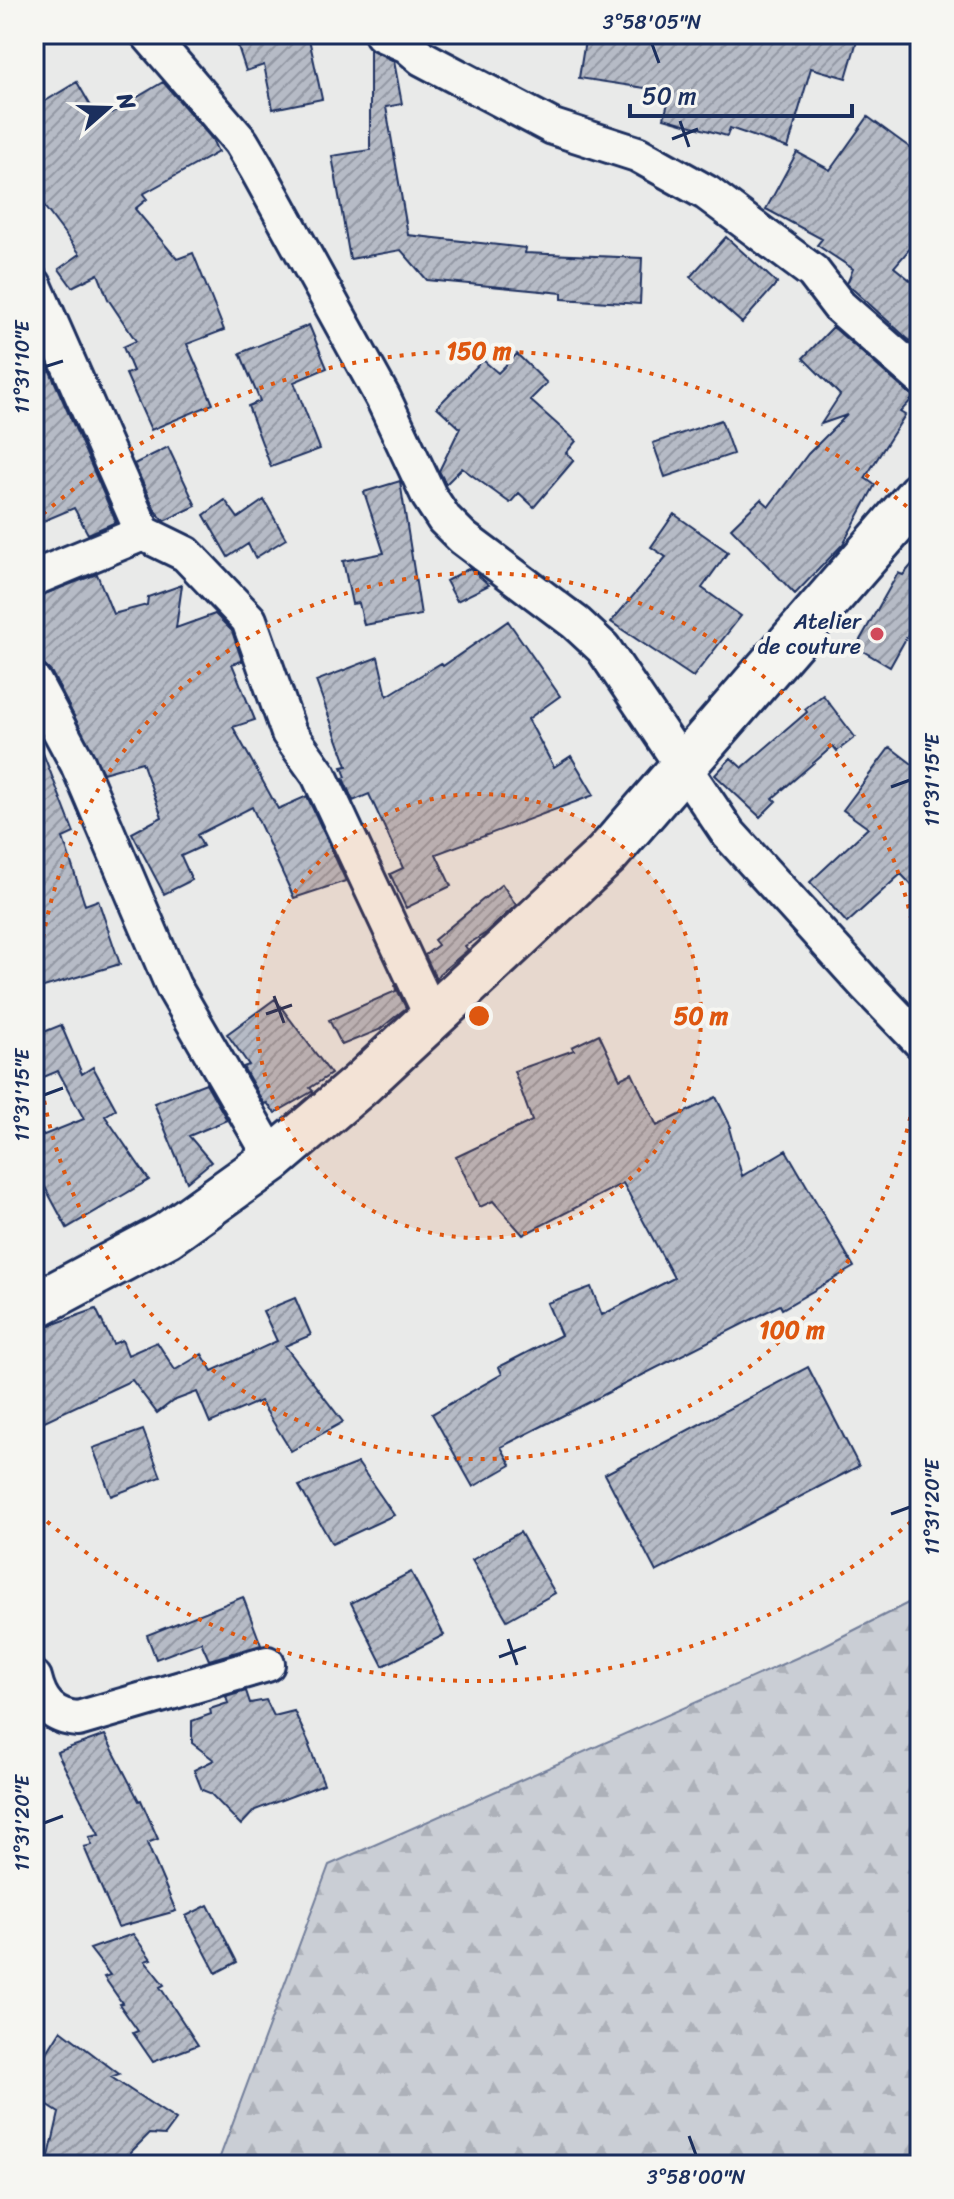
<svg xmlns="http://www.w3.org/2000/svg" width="954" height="2199" viewBox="0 0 954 2199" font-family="Sriracha,sans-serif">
	<defs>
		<pattern id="forest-firs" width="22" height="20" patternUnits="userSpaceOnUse" patternTransform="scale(2)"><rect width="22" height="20" fill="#caced5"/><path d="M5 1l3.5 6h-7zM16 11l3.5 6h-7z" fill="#adb1b9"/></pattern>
		<pattern id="building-hatch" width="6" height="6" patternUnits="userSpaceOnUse" patternTransform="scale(2)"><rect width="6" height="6" fill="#b6bbc6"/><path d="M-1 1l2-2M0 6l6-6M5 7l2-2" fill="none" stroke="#9398a4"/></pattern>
	</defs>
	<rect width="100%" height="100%" fill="#e9eae9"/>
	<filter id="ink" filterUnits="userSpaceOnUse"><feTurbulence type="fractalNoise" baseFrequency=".0125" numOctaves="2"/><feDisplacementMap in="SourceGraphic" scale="16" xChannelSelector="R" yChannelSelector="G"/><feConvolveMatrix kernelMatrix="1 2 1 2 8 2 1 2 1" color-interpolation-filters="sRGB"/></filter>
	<g filter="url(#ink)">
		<path fill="url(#forest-firs)" stroke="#727e9a" stroke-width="2" d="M920,1597V2165H217L329,1865L821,1647Z"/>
		<path fill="url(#building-hatch)" stroke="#1b2f5e" stroke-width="2" d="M234,34H308L322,99L273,109L264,65L246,71Z
			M586,34H859L846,78L811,68L788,148L730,128L727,136L664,118L671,92L579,78Z
			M370,49L394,61L402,104L386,107L408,235L526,248L525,253L642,258L640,304L562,299V293L427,280L401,250L350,259L332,156L370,150Z
			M77,82L99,120L163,82L212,139L218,152L143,194L147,199L135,209L177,259L193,253L224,330L187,344L213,404L151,430L126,374L133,371L123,347L136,341L108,299L98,274L72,287L59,269L80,254L34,193V108Z
			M868,117L920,155V237L894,267L920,288V350L847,284L853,269L817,245L822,239L766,209L797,152L830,170Z
			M726,237L777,283L742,323L690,277Z
			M309,325L327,368L294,382L320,449L271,467L248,406L260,401L240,353Z
			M833,327L907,392L915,396L900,412L905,415L865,478L875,485L843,544L795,594L731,528L761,499L769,506L808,454L847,415L821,424L840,395L803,358Z
			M517,354L547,383L530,400L576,441L566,453L574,460L534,507L519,493L510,503L462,468L446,484L439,471L460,428L437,407L483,360L498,373Z
			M46,362L116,522L88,534L74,508L34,525V367Z
			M721,420L733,454L665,477L653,443Z
			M168,447L196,506L164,521L156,512L134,464Z
			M400,481L421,615L364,625L359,603L352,604L343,561L384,553L364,492Z
			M225,500L238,518L264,500L286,539L255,558L248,544L228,557L204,515Z
			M674,514L728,552L702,588L741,616L693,677L611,622L666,557L651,547Z
			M920,555V613L890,667L856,647L898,573L903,575Z
			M470,568L489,585L457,601L446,581Z
			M97,574L113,614L147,605L148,597L182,585L176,628L215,614L232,631L242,661L232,664L255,720L233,727L278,809L307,796L346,881L294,898L252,807L197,835L203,846L181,856L192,880L164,894L132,833L162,817L142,762L103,773L52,673L43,664L34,643V598Z
			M508,621L560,696L528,719L554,767L571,756L594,795L436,854L451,886L406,908L390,874L403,868L369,794L353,801L343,778L346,777L342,767L347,766L316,681L378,657L387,696L441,663L443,666Z
			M823,695L855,737L837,751L833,746L773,798L776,801L760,817L715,775L731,758L742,768L807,712L805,709Z
			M36,735L74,833L63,838L85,905L98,900L120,964L34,990Z
			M890,747L920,770V894L901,874L847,923L810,882L868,828L843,810Z
			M502,884L516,905L486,933L465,946L468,950L439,974L436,979L425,955L438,945L434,940Z
			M395,985L406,1008L379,1030L342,1045L329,1020L396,991Z
			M275,999L331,1074L310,1088L313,1091L275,1113L267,1103L264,1104L243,1067L249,1065L227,1034Z
			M61,1025L82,1074L93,1067L116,1109L105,1116L149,1180L67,1228L34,1167V1139L84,1119L58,1071L34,1081V1036Z
			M599,1034L620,1079L632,1073L657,1126L716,1097L731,1127L729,1128L742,1176L786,1150L854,1267L782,1309L780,1305L501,1447L511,1465L473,1487L432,1414L502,1374L499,1367L561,1335L547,1303L591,1287L602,1315L674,1278L623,1183L523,1235L493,1201L480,1207L456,1157L532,1121L514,1071L574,1050L572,1047Z
			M206,1083L227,1120L189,1136L211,1162L187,1182L154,1103Z
			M295,1298L311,1335L285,1346L343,1422L291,1451L260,1401L210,1423L197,1392L173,1401L157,1413L132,1380L34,1426V1331L96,1309L113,1344L122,1340L128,1355L157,1342L175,1370L202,1354L212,1371L277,1341L263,1311Z
			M808,1367L859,1466L656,1572L605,1474Z
			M143,1430L161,1477L111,1496L93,1448Z
			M358,1463L394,1515L332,1544L299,1486Z
			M520,1532L555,1593L507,1620L472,1560Z
			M411,1572L444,1635L383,1666L351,1603Z
			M243,1597L261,1645L209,1660L201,1642L156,1659L147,1635Z
			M246,1691L250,1703L266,1700L274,1716L294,1711L310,1745L309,1746L324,1784L255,1810L241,1825L210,1793L202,1790L194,1770L214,1760L192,1743V1721L211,1714L210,1709L228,1703L226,1697Z
			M105,1735L139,1801L141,1800L158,1839L147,1843L176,1911L118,1927L84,1847L92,1845L89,1837L99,1835L57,1752Z
			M208,1905L237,1962L216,1973L186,1916Z
			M133,1934L151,1959L145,1961L164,1985L160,1987L198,2045L153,2062L133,2033L138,2031L119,2004L122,2003L104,1977L110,1975L90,1949Z
			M61,2030L119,2074L111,2077L176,2120L165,2135L149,2134L131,2152L128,2165H47L59,2113L34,2097V2073Z"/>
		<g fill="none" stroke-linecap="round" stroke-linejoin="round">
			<g stroke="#1b2f5e" stroke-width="40">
				<path id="minor" d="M148,34L241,142L257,169L383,398L429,496L444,519L463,538L576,623L603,648L728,833L867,986L920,1041
					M382,34L407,45L422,58L553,127L637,154L707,193L813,272L839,306L920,377
					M34,285L143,533L186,554L249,620L289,733L319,775L432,1017
					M34,578L143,533
					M34,682L78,764L173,986L273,1159
					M34,1678C40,1703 52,1717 78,1719L267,1664"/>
			</g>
			<g stroke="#1b2f5e" stroke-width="50">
				<path id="major" d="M34,1306L167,1235L273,1159L361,1084L607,854L920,494"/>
			</g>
			<use href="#minor" stroke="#f6f6f2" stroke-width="34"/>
			<use href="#major" stroke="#f6f6f2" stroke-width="44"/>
		</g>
	</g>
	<path fill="none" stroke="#1b2f5e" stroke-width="3" d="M652,44L659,63M680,121L689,147M672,139L698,129M44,367L63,361M891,787L910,780M274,996L284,1023M266,1014L292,1005M44,1095L63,1088M891,1514L910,1507M508,1639L517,1665M499,1657L526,1647M44,1823L63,1816M689,2136L696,2155"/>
	<circle cx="479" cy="1016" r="222" fill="#de5710" fill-opacity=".12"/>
	<g fill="none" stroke="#de5710" stroke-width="4" stroke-dasharray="4 8">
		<circle cx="479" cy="1016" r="222"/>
		<path d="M920 1058A443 443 0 1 1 920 974"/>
		<path d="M920 1514A665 665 0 0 1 34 1510M34 522A665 665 0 0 1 920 518"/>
	</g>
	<circle fill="#d1495b" stroke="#f6f6f2" stroke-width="3" cx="877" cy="634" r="8"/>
	<g text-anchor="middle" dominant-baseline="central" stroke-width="8" stroke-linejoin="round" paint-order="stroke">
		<g font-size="22" fill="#1b2f5e" stroke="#f6f6f2" text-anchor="end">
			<text x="861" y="621">Atelier<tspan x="861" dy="25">de couture</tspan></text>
		</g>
	</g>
	<circle cx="479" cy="1016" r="12" fill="#de5710" stroke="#f6f6f2" stroke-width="4"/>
	<g font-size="24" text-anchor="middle" font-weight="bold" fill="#de5710" stroke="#f6f6f2" stroke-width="8" stroke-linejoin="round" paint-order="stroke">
		<text x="479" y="359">150 m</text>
		<text x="701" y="1024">50 m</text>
		<text x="792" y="1338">100 m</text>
	</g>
	<rect width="954" height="2199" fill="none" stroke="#f6f6f2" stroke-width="88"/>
	<g transform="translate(108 108) rotate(70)" stroke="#f6f6f2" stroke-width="6" paint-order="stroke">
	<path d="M0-6L14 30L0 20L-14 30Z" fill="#1b2f5e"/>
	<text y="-12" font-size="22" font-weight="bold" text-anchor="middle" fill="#1b2f5e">N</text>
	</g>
	<path d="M630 104v12h222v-12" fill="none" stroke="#1b2f5e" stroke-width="4"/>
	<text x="642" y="104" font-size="24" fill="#1b2f5e" stroke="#f6f6f2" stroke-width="6" paint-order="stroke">50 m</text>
	<rect x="44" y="44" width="866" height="2111" fill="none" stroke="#1b2f5e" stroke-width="3"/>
	<g font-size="20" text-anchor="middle" fill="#1b2f5e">
		<text x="652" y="29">3°58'05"N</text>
		<text transform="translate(22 367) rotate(-90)" y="7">11°31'10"E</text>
		<text transform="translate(932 780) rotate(-90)" y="7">11°31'15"E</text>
		<text transform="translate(22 1095) rotate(-90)" y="7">11°31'15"E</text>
		<text transform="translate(932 1507) rotate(-90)" y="7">11°31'20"E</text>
		<text transform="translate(22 1823) rotate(-90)" y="7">11°31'20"E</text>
		<text x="696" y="2184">3°58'00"N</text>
	</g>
</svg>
